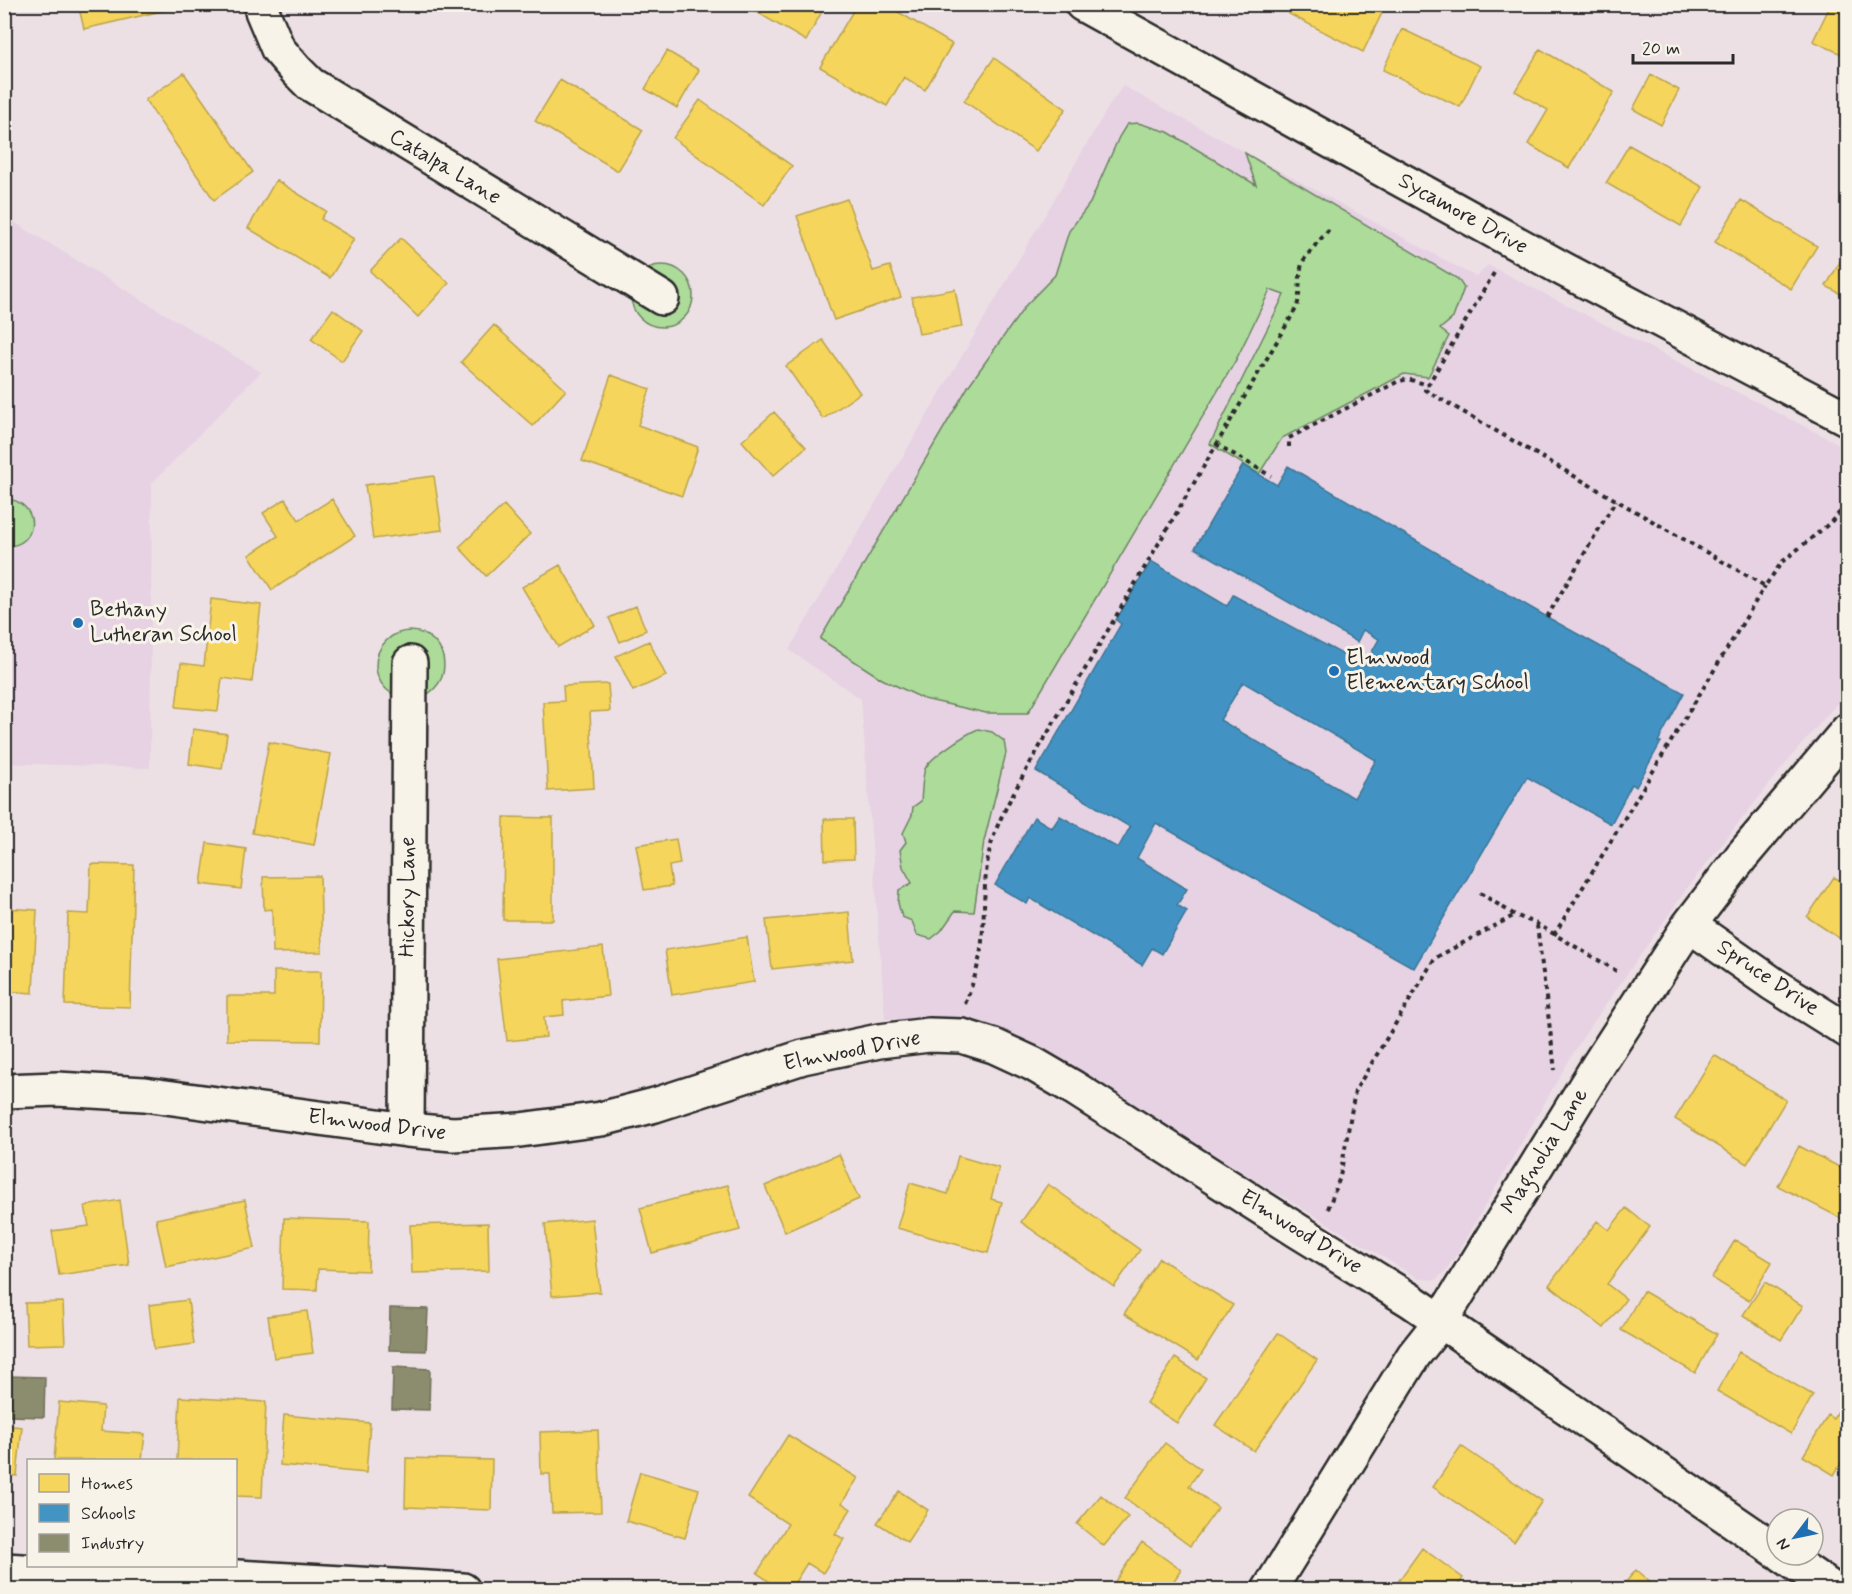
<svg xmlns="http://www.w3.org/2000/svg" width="1852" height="1594" viewBox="0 0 1852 1594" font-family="Mynerve,sans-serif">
	<rect width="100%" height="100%" fill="#ede0e5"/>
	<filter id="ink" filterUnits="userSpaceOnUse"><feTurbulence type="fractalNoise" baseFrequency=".0167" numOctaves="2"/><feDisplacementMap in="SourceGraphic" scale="12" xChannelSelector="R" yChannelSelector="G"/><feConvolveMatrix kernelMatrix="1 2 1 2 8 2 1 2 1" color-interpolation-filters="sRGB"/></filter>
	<g filter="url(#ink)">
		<path fill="#e6d2e3" d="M1123,86L1476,277L1488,265L1847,448V692L1790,758L1688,887L1581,1040L1456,1256L1446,1270L1436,1280L1419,1279L1020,1037L957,1019H885L861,699L789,650L1112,101Z
			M4,216L261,372L152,483L150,768L5,763Z"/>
		<path fill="#acdb9a" stroke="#6c8362" stroke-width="1.5" d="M1138,123L1168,132L1256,185L1245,153L1458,279L1464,288L1453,318L1440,329L1449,336L1428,377L1404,374L1282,438L1259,474L1210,444L1284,295L1270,290L1236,360L1028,713H986L924,699L882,679L820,639L969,385L1026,305L1055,275L1069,231L1090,203L1119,137L1127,124Z
			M631 296a31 31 0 1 1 62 0a31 31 0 1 1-62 0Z
			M5,499C40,500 41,547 5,546Z
			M376 665a34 34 0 1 1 68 0a34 34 0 1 1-68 0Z
			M978,729L992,732L1004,741L1006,753L984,841L974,912L955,911L941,931L931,939L917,935L912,921L902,917L898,903L899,890L912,883L903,867L900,850L906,842L903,833L912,815L913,807L921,801C922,792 922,777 925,769C930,757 966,734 978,729Z"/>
		<path fill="#f6d55c" stroke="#b9a24d" stroke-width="1.5" d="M78,4H178L179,7L84,29Z
			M743,4H826L806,41Z
			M857,4H885L952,44L925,90L904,77L887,106L820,67Z
			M1294,4H1365L1382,13L1363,52L1289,14Z
			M1831,4H1848V57L1813,41Z
			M1402,29L1480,66L1460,107L1383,70Z
			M1540,49L1614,92L1569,168L1528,144L1548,110L1515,91Z
			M667,51L699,70L677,108L645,89Z
			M994,58L1066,109L1036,151L964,101Z
			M184,73L253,172L214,200L145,100Z
			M1651,75L1679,90L1661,125L1633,109Z
			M560,80L643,130L618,171L535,121Z
			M700,100L792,166L764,205L673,138Z
			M1629,145L1703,187L1681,226L1606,183Z
			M276,180L326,211L321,219L354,239L330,278L248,228Z
			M847,199L873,271L890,266L901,297L834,320L797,216Z
			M1741,200L1817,246L1791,289L1715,242Z
			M401,238L449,283L418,317L370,271Z
			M1848,248V298L1826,286Z
			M955,289L962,327L919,334L912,297Z
			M333,309L363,331L342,361L311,339Z
			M494,325L566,390L533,426L461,362Z
			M823,340L860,393L823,419L786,366Z
			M611,375L650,389L638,425L698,447L682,496L582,461Z
			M774,412L806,447L773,476L742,441Z
			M434,476L442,530L373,539L365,485Z
			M285,499L299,520L332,499L355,536L272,590L249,555L278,536L263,513Z
			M504,505L530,534L486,576L459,547Z
			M560,565L595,625L558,647L522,587Z
			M211,599L261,605L252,682L222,678L218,711L176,707L181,663L204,666Z
			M636,606L646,630L620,642L609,618Z
			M649,641L666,676L633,691L616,656Z
			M608,684L610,711L590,712L594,788L548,791L543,702L564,701L563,686Z
			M193,729L227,734L222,769L189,764Z
			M269,742L331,754L314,845L252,833Z
			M504,817L553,818V920H503Z
			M824,819H853L854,859L825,860Z
			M676,839L680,864L669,866L672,886L644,890L636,845Z
			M207,843L246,849L241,889L201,884Z
			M91,864L134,865L130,1007L65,1005L68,913L89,914Z
			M320,876L322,952L273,953L272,909L264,910L263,877Z
			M1834,877L1848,886V944L1807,917Z
			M4,908L37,910L33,993L4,991Z
			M849,912L853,960L772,969L766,920Z
			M747,937L754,982L672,995L665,950Z
			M603,947L608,996L563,1001L564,1015L544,1017L546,1037L507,1041L497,959Z
			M274,971H321L320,1041L227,1040V996H274Z
			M1714,1055L1786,1100L1747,1164L1675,1119Z
			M1799,1146L1843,1169L1848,1160V1222L1778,1186Z
			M839,1154L859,1199L785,1232L765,1186Z
			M958,1156L999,1168L991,1199L1002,1202L988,1253L897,1228L910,1183L948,1194Z
			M1048,1184L1140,1250L1114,1287L1021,1222Z
			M728,1185L740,1230L652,1253L640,1208Z
			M120,1200L129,1265L59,1275L52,1231L89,1226L85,1206Z
			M245,1200L255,1248L166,1267L156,1219Z
			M1626,1208L1650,1227L1607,1284L1626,1299L1604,1328L1549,1285L1597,1221L1609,1230Z
			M284,1218L369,1221L368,1271L318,1269L317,1290L282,1289Z
			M592,1219L600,1292L552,1296L545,1224Z
			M488,1223L489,1271L412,1273L410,1225Z
			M1735,1240L1772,1262L1749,1301L1712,1278Z
			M1159,1258L1233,1305L1198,1360L1124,1314Z
			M1765,1282L1803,1306L1781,1340L1743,1315Z
			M1643,1291L1717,1334L1695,1373L1621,1330Z
			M188,1300L194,1344L154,1349L149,1305Z
			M63,1302L65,1344L27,1345L25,1303Z
			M307,1311L313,1353L274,1358L268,1316Z
			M1278,1333L1317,1360L1254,1451L1215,1425Z
			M1739,1352L1813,1395L1791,1434L1717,1391Z
			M1175,1358L1206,1378L1177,1423L1146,1403Z
			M1848,1396V1463L1843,1460L1834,1475L1803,1456L1828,1415L1833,1419Z
			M180,1397L266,1402L262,1497L236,1496V1460H177Z
			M59,1402L103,1406L101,1431L145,1434L142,1460H54Z
			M284,1415L370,1423L366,1473L280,1465Z
			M4,1425L22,1427L17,1476L4,1475Z
			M598,1430L601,1512L552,1513L550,1474H541L540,1432Z
			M788,1435L858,1478L842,1503L851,1509L835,1534L844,1539L823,1573L807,1563L790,1590H782L757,1573L788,1524L748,1498Z
			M1165,1443L1201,1469L1189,1486L1218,1508L1190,1546L1125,1498Z
			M1461,1446L1542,1501L1514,1542L1433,1487Z
			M406,1458L492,1460L491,1510L405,1507Z
			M640,1472L699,1489L685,1538L626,1521Z
			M899,1491L928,1510L907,1542L877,1523Z
			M1101,1495L1128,1517L1104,1546L1077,1524Z
			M1142,1542L1181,1570L1168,1590H1109Z
			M1422,1548L1463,1578L1455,1590H1392Z
			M1636,1570L1659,1590H1619Z"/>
		<path fill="#4393c3" stroke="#3c7495" stroke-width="1.5" fill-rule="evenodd" d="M1243,465L1277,485L1288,466L1547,617L1684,693L1658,742H1661L1636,787L1632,784L1611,824L1527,777L1414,968L1156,823L1137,858L1187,889L1177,905L1187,911L1162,954L1152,948L1142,965L1030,898L1027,904L995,885L1034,817L1052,828L1060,816L1118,848L1130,827L1036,771L1121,624L1116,620L1151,561L1227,606L1233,595L1364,666L1379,639L1363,630L1357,642L1195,548ZM1243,682L1376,760L1354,798L1220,720Z"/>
		<path fill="#8c8c6e" stroke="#6f6f5a" stroke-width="1.5" d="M390,1308L428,1309L426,1351L389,1350Z
			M393,1367L430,1369L429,1410L392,1409Z
			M8,1376L45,1377L44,1417L7,1416Z"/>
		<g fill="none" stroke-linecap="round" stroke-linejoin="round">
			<g stroke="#2b2b2b" stroke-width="38">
				<path id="minor" d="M261,4L262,11L278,49L297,71L310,84L662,298
					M1082,4L1563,269L1848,419
					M1689,925L1773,984L1848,1031
					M4,1091L57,1089L144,1094L407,1130L453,1134L520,1130L601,1119L655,1105L803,1057L879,1041L929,1035L962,1036L994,1046L1033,1064L1074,1088L1298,1231L1410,1300L1777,1551
					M407,1130L410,663
					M1783,1555L1834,1590
					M4,1570L91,1575L221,1576L463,1590
					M1269,1590L1414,1355L1441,1321L1599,1064L1689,925L1742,856L1848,730"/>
			</g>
			<path stroke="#2b2b2b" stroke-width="4" stroke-dasharray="4.5 4.5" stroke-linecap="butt" d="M1494,273L1425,390L1765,586L1782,562L1830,523L1848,503
				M1216,444L1271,476
				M1289,447V438L1397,382L1408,379L1428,385
				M1547,617L1616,500
				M1480,893L1515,915L1537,924L1620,973
				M1537,925L1555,1070
				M1554,935L1765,586
				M965,1004C973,983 980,963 982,941C985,911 983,883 989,853C996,821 1014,793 1029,765L1297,307C1301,292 1298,278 1302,264C1303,258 1324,236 1329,229
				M1328,1209L1340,1177L1355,1091L1435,958L1515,915"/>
			<use href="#minor" stroke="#f7f3e8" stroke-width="33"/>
		</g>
	</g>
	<g fill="#1f6fb2" stroke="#f7f3e8" stroke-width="2">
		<circle cx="78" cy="623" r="6"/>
		<circle cx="1334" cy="671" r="6"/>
	</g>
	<g text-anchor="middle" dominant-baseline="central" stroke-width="6" stroke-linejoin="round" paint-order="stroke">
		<g font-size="22" fill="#2b2b2b" stroke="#f7f3e8">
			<text transform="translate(445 167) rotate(31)">Catalpa Lane</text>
			<text transform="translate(1463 214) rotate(29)">Sycamore Drive</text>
			<text transform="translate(408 897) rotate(-90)">Hickory Lane</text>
			<text transform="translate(1768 978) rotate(34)">Spruce Drive</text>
			<text transform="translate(852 1051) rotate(-11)">Elmwood Drive</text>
			<text transform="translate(377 1125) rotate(7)">Elmwood Drive</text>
			<text transform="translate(1545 1151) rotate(-58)">Magnolia Lane</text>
			<text transform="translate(1301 1232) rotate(32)">Elmwood Drive</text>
		</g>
		<g font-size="22" fill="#2b2b2b" stroke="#f7f3e8" text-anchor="start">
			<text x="90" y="610">Bethany<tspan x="90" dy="25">Lutheran School</tspan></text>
			<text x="1346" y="658">Elmwood<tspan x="1346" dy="25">Elementary School</tspan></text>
		</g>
	</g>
	<rect width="1852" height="1594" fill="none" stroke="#f7f3e8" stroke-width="24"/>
	<rect x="12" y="12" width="1828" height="1570" fill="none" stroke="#2b2b2b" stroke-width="2" filter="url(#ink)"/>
	<rect x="27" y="1459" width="210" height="108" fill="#f7f3e8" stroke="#a5a39c" stroke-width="1.5"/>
	<rect x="39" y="1474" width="30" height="18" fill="#f6d55c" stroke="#a5a39c" stroke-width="1.5"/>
	<text x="81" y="1489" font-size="18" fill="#2b2b2b">Homes</text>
	<rect x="39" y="1504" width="30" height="18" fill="#4393c3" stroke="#a5a39c" stroke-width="1.5"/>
	<text x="81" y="1519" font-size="18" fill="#2b2b2b">Schools</text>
	<rect x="39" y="1534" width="30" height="18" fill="#8c8c6e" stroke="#a5a39c" stroke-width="1.5"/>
	<text x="81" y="1549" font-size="18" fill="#2b2b2b">Industry</text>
	<g transform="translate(1795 1537) rotate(238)"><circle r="28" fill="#f7f3e8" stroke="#a5a39c" stroke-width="1.5"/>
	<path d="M0-4.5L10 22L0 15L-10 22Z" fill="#1f6fb2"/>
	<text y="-9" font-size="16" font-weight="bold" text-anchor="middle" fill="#2b2b2b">N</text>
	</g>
	<path d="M1633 54v9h100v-9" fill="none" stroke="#2b2b2b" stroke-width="3"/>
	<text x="1642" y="54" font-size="18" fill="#2b2b2b" stroke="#f7f3e8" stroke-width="4.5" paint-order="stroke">20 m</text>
</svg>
